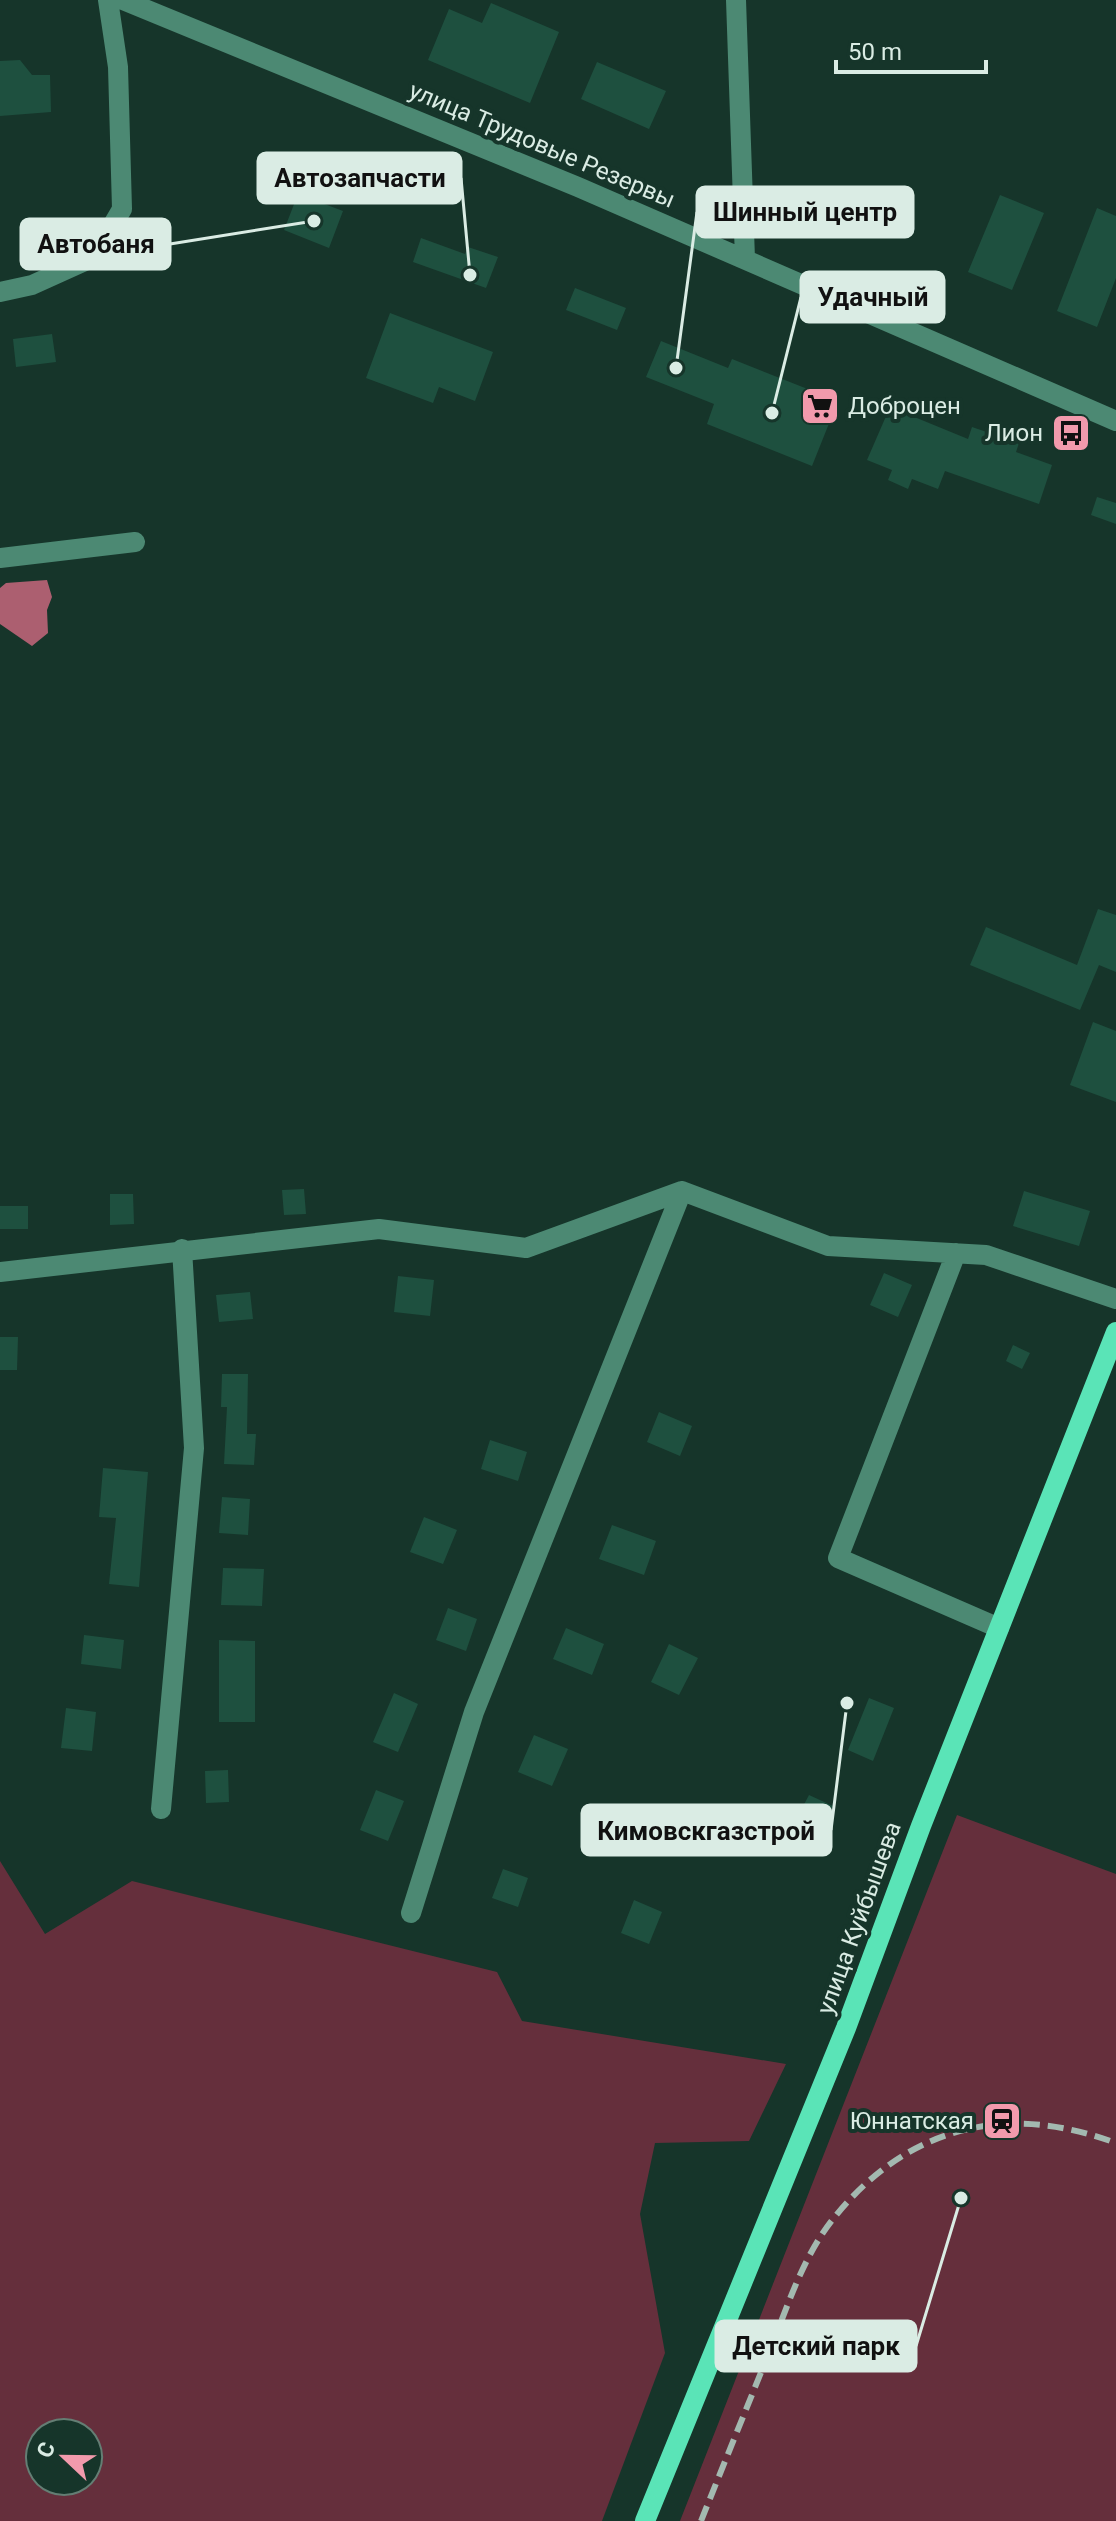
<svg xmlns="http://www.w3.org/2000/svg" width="1116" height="2521" viewBox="0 0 1116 2521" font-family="Roboto,sans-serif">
	<rect width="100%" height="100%" fill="#16352a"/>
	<path fill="#652f3c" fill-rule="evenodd" d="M957,1815L1116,1874V2521H680Z
		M0,1861L45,1934L132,1881L497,1972L522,2021L786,2064L749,2141L655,2143L640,2214L665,2353L602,2521H0ZM40,2433H88V2481H40Z"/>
	<path fill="#ac5f70" d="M47,580L52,597L47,610L48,633L32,646L0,624V588L6,583Z"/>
	<path fill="#1e503f" d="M491,3L559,32L530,103L428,60L449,9L482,23Z
		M20,60L32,75H50L51,112L0,116V61Z
		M597,62L666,91L649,129L581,99Z
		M298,194L343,211L329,248L284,230Z
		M1000,195L1044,213L1012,290L968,272Z
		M1097,208L1116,216V278L1097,327L1057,311Z
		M421,238L465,254L468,247L498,257L486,288L413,262Z
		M575,288L626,308L617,330L566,310Z
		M390,313L493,352L475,401L439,387L433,403L366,378Z
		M52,334L56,362L16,367L13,339Z
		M661,341L728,368L732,359L838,401L812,466L707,424L714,404L646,377Z
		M890,407L968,439L972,427L1019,443L1016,452L1052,465L1039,504L945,471L938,489L912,479L908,489L888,480L892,470L867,460Z
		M1097,497L1116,503V524L1091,515Z
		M1098,909L1116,915V972L1099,965L1080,1010L970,965L986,927L1077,965Z
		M1093,1022L1116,1031V1102L1070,1085Z
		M304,1189L306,1214L284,1215L282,1190Z
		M1024,1191L1090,1211L1079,1246L1013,1226Z
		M110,1194H133L134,1224L110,1225Z
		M0,1206H28V1229H0Z
		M884,1273L912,1285L898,1317L870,1305Z
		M398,1276L434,1280L430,1316L394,1312Z
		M250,1292L253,1319L219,1322L216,1295Z
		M0,1337H18L17,1370H0Z
		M1013,1345L1030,1353L1022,1369L1006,1361Z
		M222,1374H248L247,1434H256L254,1465L224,1464L227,1407H221Z
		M659,1412L692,1426L680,1456L647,1442Z
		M490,1440L527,1452L518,1481L481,1469Z
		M103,1468L148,1472L139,1587L109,1584L116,1518L99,1517Z
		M222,1497L250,1499L248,1535L219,1533Z
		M424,1517L457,1530L443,1564L410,1552Z
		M612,1525L656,1541L644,1575L599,1559Z
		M223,1568L264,1569L262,1606L221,1605Z
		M448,1608L477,1619L466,1651L436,1640Z
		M566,1628L604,1644L592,1675L553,1659Z
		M84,1635L124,1640L121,1669L81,1664Z
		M219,1640L255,1641V1722H219Z
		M669,1644L698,1658L679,1695L651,1682Z
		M394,1693L418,1704L398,1752L373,1742Z
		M869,1698L894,1708L873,1761L848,1750Z
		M66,1708L96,1712L92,1751L61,1748Z
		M534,1735L568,1749L552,1786L518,1772Z
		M228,1770L229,1802L206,1803L205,1771Z
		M376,1790L404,1801L388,1841L360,1830Z
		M809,1795L833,1806L825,1824L800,1812Z
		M503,1869L528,1878L518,1907L492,1898Z
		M634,1900L662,1912L649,1944L621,1933Z"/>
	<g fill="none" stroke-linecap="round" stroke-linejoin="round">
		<path stroke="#4c8973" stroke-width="20" d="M123,0L578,187L1116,421
			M736,0L745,259
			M0,292L32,285L94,257L122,209L118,67L108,0
			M0,558L135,542
			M956,1253L838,1558L999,1628
			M0,1272L379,1229L526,1248L682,1191L828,1246L986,1255L1116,1299
			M161,1809L194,1448L182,1249
			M411,1913L474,1712L682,1191"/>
		<path stroke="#5ae4b7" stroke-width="20" d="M645,2521L846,2028L921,1826L1116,1332"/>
		<path stroke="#a3b9b0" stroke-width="6" stroke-dasharray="16 8" stroke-linecap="butt" d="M701,2521C725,2461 750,2400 774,2340C790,2299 805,2254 833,2219C907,2126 1006,2102 1116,2143"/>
	</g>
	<defs>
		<g id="supermarket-square" transform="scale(2)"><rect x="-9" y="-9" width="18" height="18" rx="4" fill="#f29aac" stroke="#16352a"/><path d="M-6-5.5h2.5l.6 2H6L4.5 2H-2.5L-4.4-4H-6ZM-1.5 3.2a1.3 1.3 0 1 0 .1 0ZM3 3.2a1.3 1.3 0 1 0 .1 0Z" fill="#111"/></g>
		<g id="bus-square" transform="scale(2)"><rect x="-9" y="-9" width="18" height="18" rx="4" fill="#f29aac" stroke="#16352a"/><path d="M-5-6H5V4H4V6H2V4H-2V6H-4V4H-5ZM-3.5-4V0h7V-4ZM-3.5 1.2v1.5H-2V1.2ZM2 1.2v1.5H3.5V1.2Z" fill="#111"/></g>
		<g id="station-square" transform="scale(2)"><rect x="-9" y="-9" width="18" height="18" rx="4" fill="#f29aac" stroke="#16352a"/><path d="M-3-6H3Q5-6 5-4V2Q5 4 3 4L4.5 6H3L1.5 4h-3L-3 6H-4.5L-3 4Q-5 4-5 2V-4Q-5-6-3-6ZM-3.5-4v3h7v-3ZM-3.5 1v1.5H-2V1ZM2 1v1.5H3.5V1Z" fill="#111"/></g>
	</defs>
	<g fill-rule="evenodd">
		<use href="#supermarket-square" x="820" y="406"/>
		<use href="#bus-square" x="1071" y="433"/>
		<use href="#station-square" x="1002" y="2121"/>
	</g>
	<g text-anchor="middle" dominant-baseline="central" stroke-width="8" stroke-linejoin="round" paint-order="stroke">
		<g font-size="24" fill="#daece4" stroke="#16352a">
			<text transform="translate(542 145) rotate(23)">улица Трудовые Резервы</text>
			<text transform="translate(859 1918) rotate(-70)">улица Куйбышева</text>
		</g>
		<g font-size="24" fill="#daece4" stroke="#16352a" text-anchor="end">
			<text x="848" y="406" text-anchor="start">Доброцен</text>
			<text x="1043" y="433">Лион</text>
			<text x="974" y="2121">Юннатская</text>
		</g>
	</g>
	<path fill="none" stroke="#daece4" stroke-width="3" d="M470 275L461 178M676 368L697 212M314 221L170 244M772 413L801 297M847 1703L831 1830M961 2198L916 2346"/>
	<g fill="#daece4" stroke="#16352a" stroke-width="3">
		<circle cx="470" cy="275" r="8"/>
		<circle cx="676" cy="368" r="8"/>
		<circle cx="314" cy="221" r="8"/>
		<circle cx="772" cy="413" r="8"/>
		<circle cx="847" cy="1703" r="8"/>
		<circle cx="961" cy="2198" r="8"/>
	</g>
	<g fill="#daece4" stroke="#daece4" stroke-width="3">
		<rect x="258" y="153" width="203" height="50" rx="8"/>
		<rect x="697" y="187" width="216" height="50" rx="8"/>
		<rect x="21" y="219" width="149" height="50" rx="8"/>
		<rect x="801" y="272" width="143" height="50" rx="8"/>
		<rect x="582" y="1805" width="249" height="50" rx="8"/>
		<rect x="716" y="2321" width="200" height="50" rx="8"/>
	</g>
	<g font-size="26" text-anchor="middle" font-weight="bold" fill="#111">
		<text x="360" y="187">Автозапчасти</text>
		<text x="805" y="221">Шинный центр</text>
		<text x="96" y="253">Автобаня</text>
		<text x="873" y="306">Удачный</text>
		<text x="706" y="1840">Кимовскгазстрой</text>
		<text x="816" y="2355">Детский парк</text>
	</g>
	<g transform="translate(64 2457) rotate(292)"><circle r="38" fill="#16352a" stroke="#647e74" stroke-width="2"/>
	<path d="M0-6L14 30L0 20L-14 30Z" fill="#f29aac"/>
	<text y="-12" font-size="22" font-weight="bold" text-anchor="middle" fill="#daece4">С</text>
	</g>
	<path d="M836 60v12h150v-12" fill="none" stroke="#daece4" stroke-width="4"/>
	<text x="848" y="60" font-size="24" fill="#daece4" stroke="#16352a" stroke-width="6" paint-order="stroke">50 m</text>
</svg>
